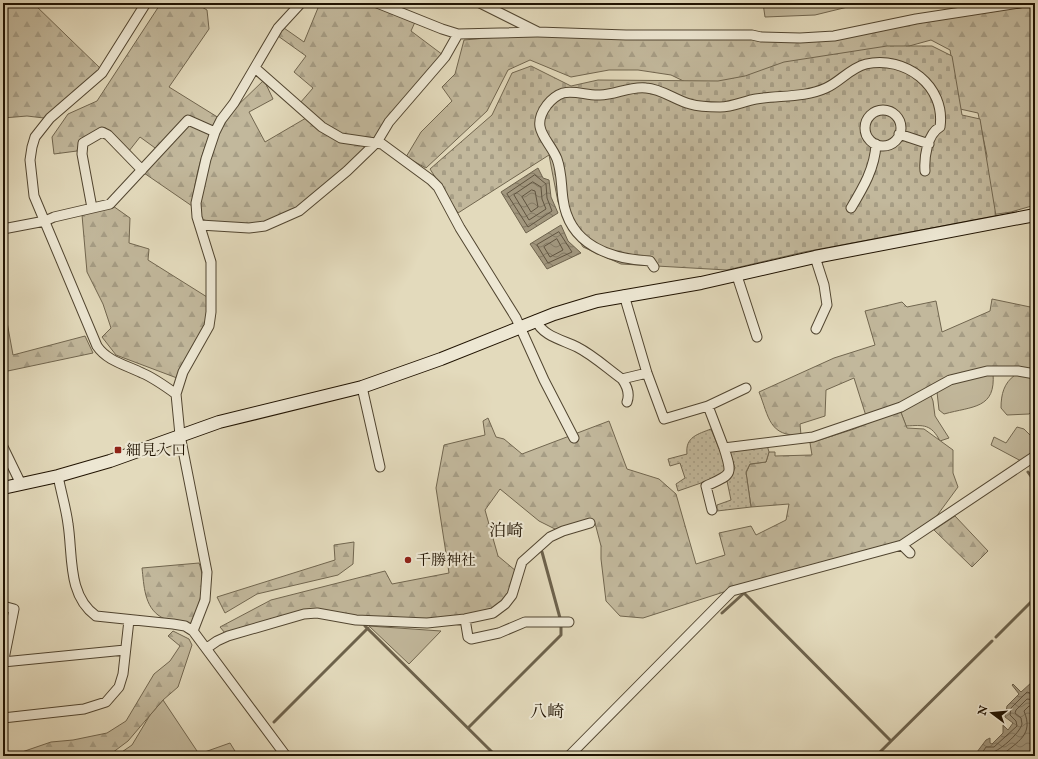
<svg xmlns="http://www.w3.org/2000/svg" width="1038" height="759" viewBox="0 0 1038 759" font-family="'IM FELL English','Noto Serif JP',serif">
	<defs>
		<pattern id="forest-firs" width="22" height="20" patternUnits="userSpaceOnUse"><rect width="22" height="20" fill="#c2b89c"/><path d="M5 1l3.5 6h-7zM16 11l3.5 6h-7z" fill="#a69d85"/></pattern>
		<pattern id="cemetery-stones" width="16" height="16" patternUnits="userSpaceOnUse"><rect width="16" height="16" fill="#c2b89c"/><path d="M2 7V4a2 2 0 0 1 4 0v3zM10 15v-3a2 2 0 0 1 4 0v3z" fill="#a69d85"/></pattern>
		<pattern id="park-dots" width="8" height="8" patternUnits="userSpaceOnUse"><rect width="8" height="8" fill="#c2b89c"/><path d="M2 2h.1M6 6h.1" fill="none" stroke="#a69d85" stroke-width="1.8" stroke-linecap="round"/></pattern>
		<pattern id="water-waves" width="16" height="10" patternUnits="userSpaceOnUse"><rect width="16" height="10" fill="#a1967d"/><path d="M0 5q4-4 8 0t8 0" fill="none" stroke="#837964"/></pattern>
	</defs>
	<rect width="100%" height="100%" fill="#e3dabc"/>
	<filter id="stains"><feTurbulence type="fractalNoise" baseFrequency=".005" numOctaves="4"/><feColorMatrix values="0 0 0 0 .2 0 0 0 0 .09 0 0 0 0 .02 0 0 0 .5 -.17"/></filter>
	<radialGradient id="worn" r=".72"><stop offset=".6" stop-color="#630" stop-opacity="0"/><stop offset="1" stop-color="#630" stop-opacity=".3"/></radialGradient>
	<path fill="#c2b89c" stroke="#71664f" d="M763,3H864L815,15L765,17Z
		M993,373C996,409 973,406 944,414L939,410L937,392L951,384Z
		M1015,375L1035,377V409L1029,414L1007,415L1001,408C1001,394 1004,383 1015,375Z
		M930,393L933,401L935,416L949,438L940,441C931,424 924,425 906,426L900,410Z
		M1017,427L1024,429L1035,440V452L1021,461L991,445L994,437L1006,443Z
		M369,626L441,631L409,664Z
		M163,700L199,754L230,743L238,756H116L132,745L150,715Z"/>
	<path fill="url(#forest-firs)" stroke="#71664f" d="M3,3H33L101,69L44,118L27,116L3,118Z
		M161,3H195L207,10L209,29L169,87L219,118C203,143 195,177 192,206L144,173L162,153L140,137L129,151L106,128L79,143L77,151L54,154L52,137L68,114L97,101Z
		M320,3H368L415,22L411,31L443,55L374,140L336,133L300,103L313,88L294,72L306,56L278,36L284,28L304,42Z
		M1035,5V205L1011,212L977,217L987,156L978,113L960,109L950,50L931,40L902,48L698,88L671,75L638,70H609L571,77L530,60L508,70L487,111L426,168L406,157L421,132L452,101L442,87L455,74L464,40L533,34L750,38L764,40L900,26Z
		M264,80L273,99L249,112L265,142L306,118L368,147C333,178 297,222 247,226C234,227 219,223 207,221L202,219L198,207V199L219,129L234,109Z
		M113,206L130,218L129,243L149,249L148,260L207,297V317L205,331L177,378L116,355L102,337L111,328L103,304L87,272L82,215Z
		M992,299L1035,308V371L964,374L902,405L866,416L854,378L826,390L825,416L800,424L801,435C769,437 769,417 759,392L834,358L875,345L865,311L902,302L907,307L936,301L942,332L990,311Z
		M3,300L13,355L85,336L93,353L3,372Z
		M900,410L907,428L924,429L953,450V473L958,487L936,517L900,541L742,584L730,590L643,618L620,616L606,601L601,559V546L595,523L563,533L539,521L500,489L485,510L498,556L516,571L511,594L504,602L486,611L431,620L394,617H359L323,612L225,633L220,627L271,600L385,571L392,584L449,573L436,488L444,445L485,435L483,421L488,418L496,437L504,439L522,454L609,421L627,469L659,479L676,494L696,564L725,555L719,533L751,526L756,535L786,520L789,504L751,507L746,473L750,464L766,462L769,452H775V456L812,455L810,443L854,429Z
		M955,516L988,551L972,567L934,530Z
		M354,542L353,564L338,575L257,594L225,613L217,597L335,560L334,545Z
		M199,563C207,584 199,604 192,624C183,622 169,622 161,617C144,607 144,585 142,568Z
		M173,631L189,639L192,645L178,687L163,700L128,741L108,756H3V752L19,753L51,742L73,740L107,733L126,721L154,674L170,661L180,646L168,636Z"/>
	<path fill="url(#cemetery-stones)" stroke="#71664f" d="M887,46H932L952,56L962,115L980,119L996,216L804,252L727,270L621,264L583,247L569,225L558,202L549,155L458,213L430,169L492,115L512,73L531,66L571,86L598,80L718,81L745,76L784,62Z"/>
	<path fill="url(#park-dots)" stroke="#71664f" d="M711,429L728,470L724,475L678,491L676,484L685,478L680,463L670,466L668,459L687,454C685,437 698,434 711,429Z
		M767,445L769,452L766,462L750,464L746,472L751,507L717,511V505L731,500L727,481L735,468L729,450Z"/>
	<path fill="url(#water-waves)" stroke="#6d624c" d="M538,168L543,178L549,180L551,197L558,213L526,233L501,192Z
		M561,225L568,241L581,253L547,269L530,244Z
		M1032,682L1031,687L1035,692V756H974L986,740L990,738V743L992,744L1003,733V725L1008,730L1013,723L1005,717L1007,706L1019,694L1012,685L1013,684L1021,692Z"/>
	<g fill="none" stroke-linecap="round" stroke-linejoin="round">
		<path stroke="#605440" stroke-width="1" d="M535,175L546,184L547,198L552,211L528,227L507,194Z
			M533,182L541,187L542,199L546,209L529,220L514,195Z
			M532,190L535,191L538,207L531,212L522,197Z
			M559,232L572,252L548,263L537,245Z
			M557,239L563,250L550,257L544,247Z
			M980,756L986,747H994L1017,726L1016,721L1010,715L1011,708L1027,692L1035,695
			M987,756L989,753C998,753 1020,733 1022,724L1021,718L1015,713L1016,710L1027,699L1035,700
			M1001,756C1018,741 1034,735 1024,711L1029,706H1035"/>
		<path stroke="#6d624c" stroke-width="3" d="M1028,472L1035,482
			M542,552L560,618
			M722,613L744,593L891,741
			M365,626L496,756
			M996,637L1035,598
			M274,722L368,628
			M468,728L561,635V627
			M876,756L992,641"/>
		<g stroke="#514530" stroke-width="11">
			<path id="street" d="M146,3L102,73L50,118L35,137L32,147L30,160L34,196L97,346C107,361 126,365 142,373C154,378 165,386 176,394L180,435L207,572L205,600L193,631
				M377,3L442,29L458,34L537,32
				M480,3L538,32L626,35H752L761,37L800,38L834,36L916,19L1020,3
				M255,68L322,127L341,138L382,144L431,180L438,187L460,228L516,318L544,380L574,438
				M865 128a18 18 0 1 1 36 0a18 18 0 1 1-36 0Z
				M899,134L929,144
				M92,208L82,154L83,143L102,132L108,135L142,170
				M851,208C863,188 875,168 876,144
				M200,225L249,228L265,226L299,211L347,171L377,142L389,122L445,57L458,34
				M3,229L45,221L54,217L110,204L188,120L215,132
				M815,257L824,285L827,305L816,329
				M654,267L650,261C610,259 569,245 563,199C561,185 562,173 557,159C549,139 529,129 547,105C551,100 557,95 563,93C575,90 588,96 600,95C615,95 630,86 646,88C662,89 675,100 690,104C700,107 711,107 720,107C733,107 744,101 756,99C779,95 804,98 826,88C840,82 850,68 866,64C905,55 946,86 940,127C927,134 924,158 925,171
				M737,276L757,337
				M624,295L647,373L664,419L708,406L746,388
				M536,320C542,336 563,340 577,347C593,355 608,369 622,379L647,373
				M622,379C627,386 630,394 627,402
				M362,387L380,467
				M176,394L183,372L209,326L211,312V262L197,217L196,203L206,159L215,132L221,120L234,103L278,28L301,3
				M708,406L724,448L813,437L901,407L950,380L987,371H1018L1035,374
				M3,447L21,484
				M58,476C61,492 66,508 68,524C73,555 67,595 96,616L173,624L185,626L193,631L286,756
				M712,510L706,486C732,474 733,476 724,448
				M902,545L910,553
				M3,606L14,609L3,664
				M465,619L468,637L471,639L499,633L525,622H569
				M207,648L217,641L228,636L304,614L317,613L356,620L427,623L465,619L493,613L505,604L512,595L522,562L550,537L563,531L590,523
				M3,662L125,650
				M3,718L84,709L106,702L119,687L123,674L129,620
				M569,756L732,591L902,545L1035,456"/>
		</g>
		<g stroke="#201302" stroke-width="14">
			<path id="secondary" d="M3,488L58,476L110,461L219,422L362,387L441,359L554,314L597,301L701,283L815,257L1035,215"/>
		</g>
		<use href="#street" stroke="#ede7d3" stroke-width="9"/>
		<use href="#secondary" stroke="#ede7d3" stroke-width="12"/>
	</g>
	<g fill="#8f2418" stroke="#ede7d3" stroke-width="1.5">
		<rect x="114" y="446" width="8" height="8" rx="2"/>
		<circle cx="408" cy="560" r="4"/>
	</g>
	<g text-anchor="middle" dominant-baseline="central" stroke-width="4" stroke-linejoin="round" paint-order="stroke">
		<g font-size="15" fill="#201302" stroke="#ede7d3" text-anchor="start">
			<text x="126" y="450">細見入口</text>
			<text x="416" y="560">千勝神社</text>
		</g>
		<g font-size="17" fill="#201302" stroke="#ede7d3">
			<text x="506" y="531">泊崎</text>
			<text x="547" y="712">八崎</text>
		</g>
	</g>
	<rect width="1038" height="759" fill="none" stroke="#e3dabc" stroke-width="16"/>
	<rect x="4" y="4" width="1030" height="751" fill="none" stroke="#201302" stroke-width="2"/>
	<rect x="8" y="8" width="1022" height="743" fill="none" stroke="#201302"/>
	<g transform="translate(992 713) rotate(286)" stroke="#ede7d3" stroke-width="3" paint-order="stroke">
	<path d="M0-3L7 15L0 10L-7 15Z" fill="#201302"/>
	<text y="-6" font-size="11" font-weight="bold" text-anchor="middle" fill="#201302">N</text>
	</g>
	<rect width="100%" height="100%" filter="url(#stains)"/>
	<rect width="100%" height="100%" fill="url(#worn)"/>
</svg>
